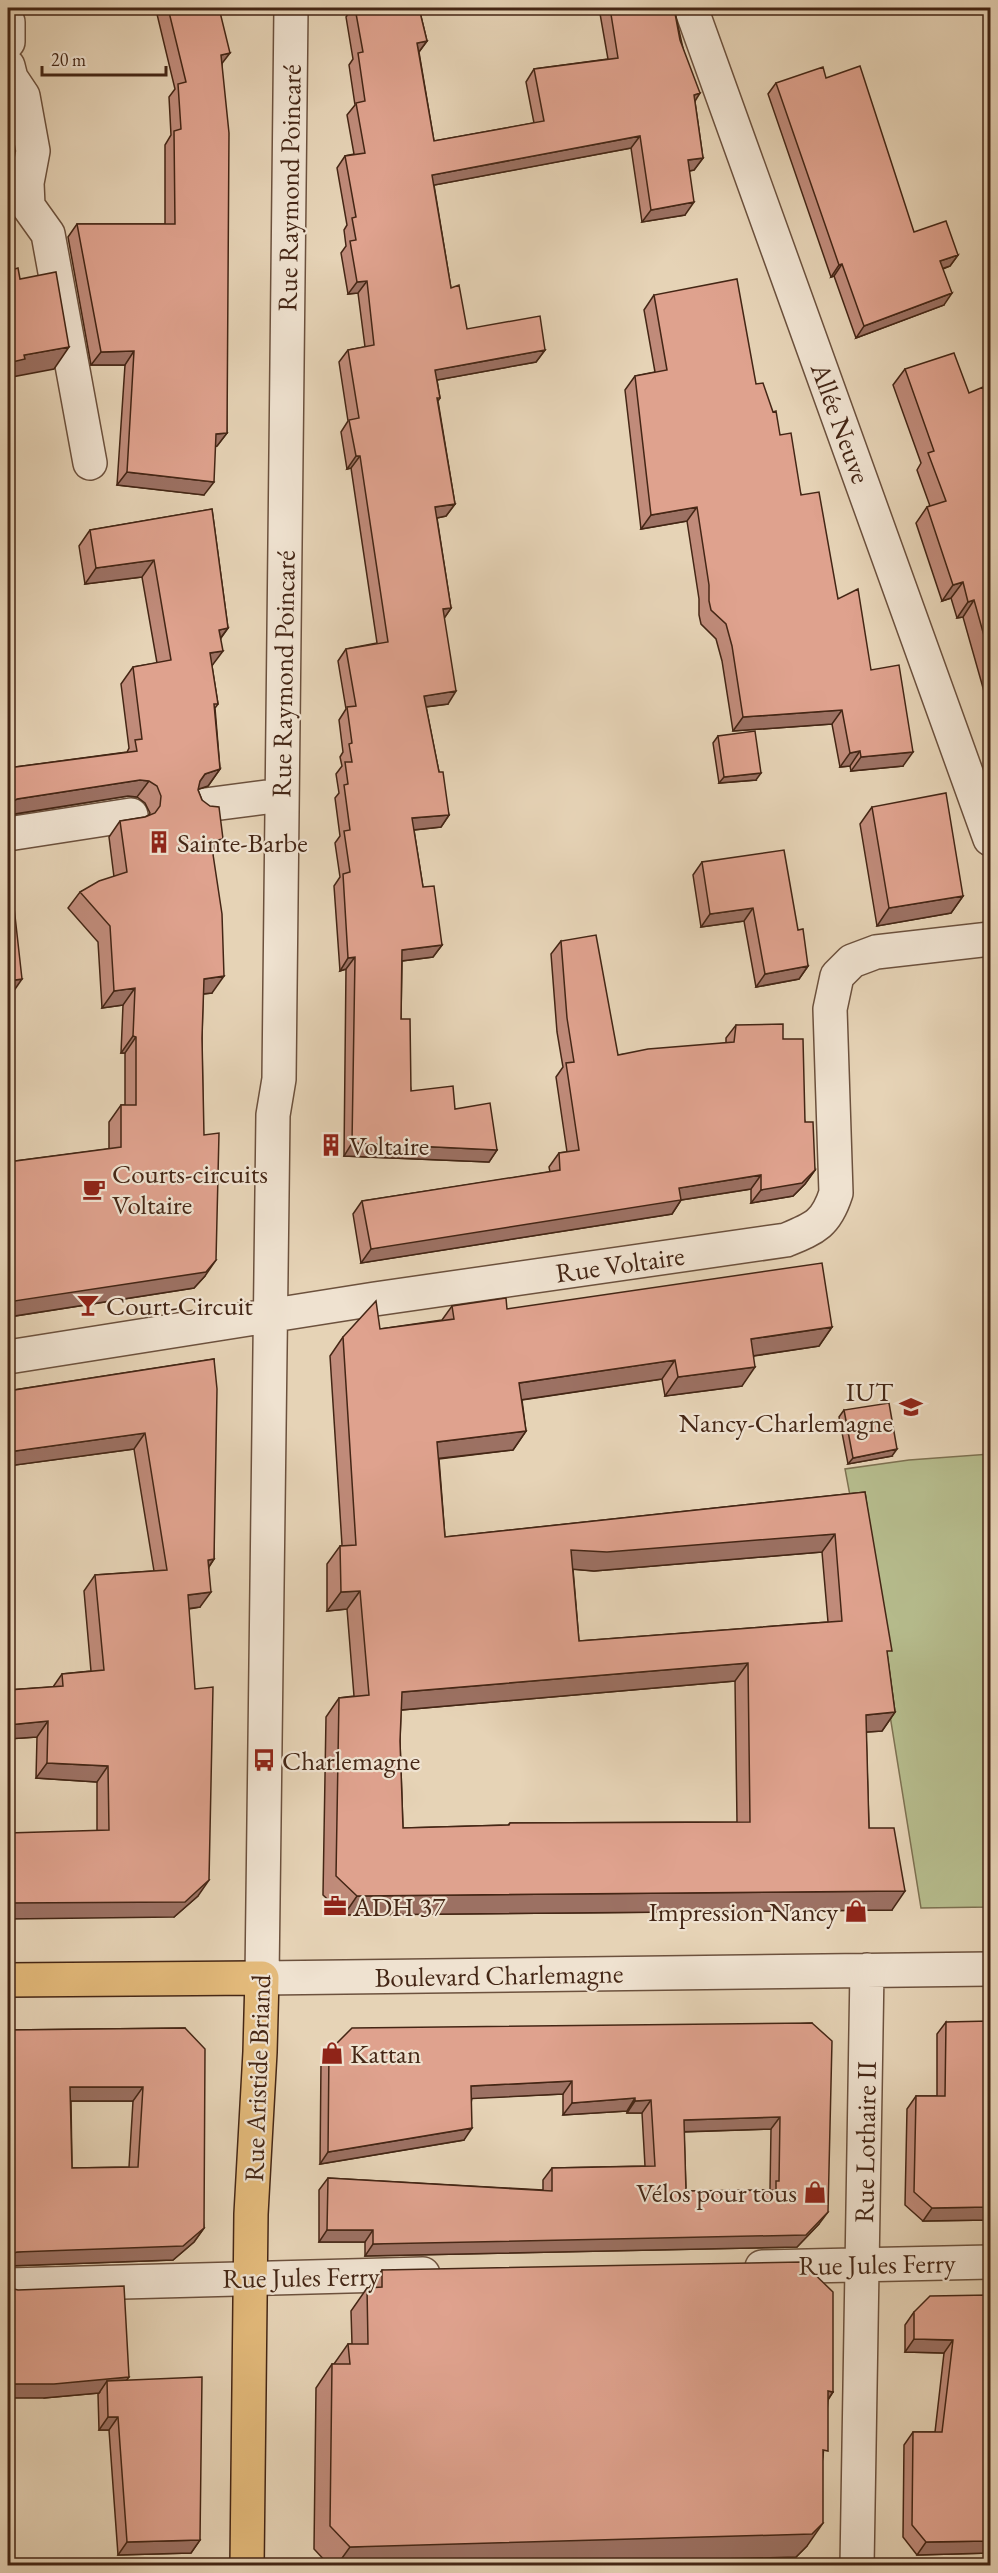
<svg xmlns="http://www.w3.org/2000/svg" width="998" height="2573" viewBox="0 0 998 2573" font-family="'EB Garamond',serif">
	<rect width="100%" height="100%" fill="#e6d3b6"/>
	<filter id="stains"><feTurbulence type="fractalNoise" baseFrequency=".00333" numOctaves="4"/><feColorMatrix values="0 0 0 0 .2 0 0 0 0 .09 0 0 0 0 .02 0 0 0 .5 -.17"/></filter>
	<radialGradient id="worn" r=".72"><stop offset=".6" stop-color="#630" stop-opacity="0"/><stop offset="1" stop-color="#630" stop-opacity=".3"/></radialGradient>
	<path fill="#b6bc8d" stroke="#7d7151" stroke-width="1.5" d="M990,1454V1907L921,1908L883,1672L845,1469L909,1460Z
		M791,2557L803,2565L544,2566V2564Z"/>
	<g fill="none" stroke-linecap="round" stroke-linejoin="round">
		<g stroke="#6c513d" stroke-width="36">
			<path id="minor" d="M291,8L279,1079L273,1115L262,1978L990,1969
				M691,8L990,839
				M8,22V42
				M8,66L11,78L23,96L33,151L27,183L28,206L48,234L90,463
				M205,805L282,795
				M8,834L131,815
				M8,1357L375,1299L786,1240C815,1228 826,1224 836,1193L830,1009L837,976L852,961L876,952L990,939
				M762,2267L990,2262
				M8,2285L423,2274
				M857,2566L867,1970"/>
		</g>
		<g stroke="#442615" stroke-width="36">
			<path id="major" d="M8,1980L262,1978L260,2052L251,2214L247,2566"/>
		</g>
		<use href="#minor" stroke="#efe2d0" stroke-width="33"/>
		<use href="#major" stroke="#e3ba7b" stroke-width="33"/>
	</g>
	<path fill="#c08b7a" stroke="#442615" stroke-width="1.5" fill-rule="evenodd" d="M158,8H219L222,64L227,433L217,446L215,447L204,495L117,485L125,365H91L68,237L77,224H165V145L171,135L169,97L175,89L156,10Z
		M352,8H419L427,41L419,52L434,141L534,123L526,82L534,69L608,59L599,8H674L695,102L703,158L694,170L689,171L685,215L642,222L631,148L434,185L451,288L467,329L545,350L536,362L437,380L440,398L438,401L455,504L446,516L437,518L451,608L444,618L448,704L426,707L439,772L449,815L441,827L414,830L423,887L442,945L433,957L402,961L401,1019L411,1091L455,1109L497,1150L489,1162L344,1156L346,969L340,971L334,886L340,877L335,843L340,836L335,798L339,793L336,774L342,766L340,757L343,752L339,720L346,709L338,661L346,649L377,643L351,468L347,469L341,432L348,421L339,362L348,350L365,347L358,293L348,294L341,253L346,246L344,230L347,225L337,168L345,156L354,154L347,115L355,105L349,65L353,59L346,17Z
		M826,78L914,232L958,255L950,266L943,269L944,305L856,338L834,276L831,277L768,94L776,83Z
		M654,295L756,384L780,435L838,599L871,670L903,766L851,771L850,766L840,767L832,724L733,731L722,661L716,639L701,624L699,615V599L687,521L641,529L625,390L635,376L655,372L644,310Z
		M905,369L969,393L990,406V709H989L963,617L957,618L951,598L942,601L916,523L927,507L930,506L917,470L921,463L893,385Z
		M212,509L228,628L221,638L212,666L218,704L215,708L220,769L208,786L198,789V790L202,800L223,839L213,853L212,993L203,994L202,1038L205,1276L194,1288L8,1317V1162L109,1149V1122L121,1105H125V1053H121L123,1005L102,1008L98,942L68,908L80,892L114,877L109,837L120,821L145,817L149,815L150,813L145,803L137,797L128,796L8,815V768L127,752L129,748L121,684L133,667L157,663L142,577L85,584L79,546L90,530Z
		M718,736L756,780L719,783L713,743Z
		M872,807L963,896L951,913L877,926L860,824Z
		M702,862L798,930L808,966L799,979L756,987L744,921L701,927L693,875Z
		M561,941L618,1055L726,1043V1038L736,1025L783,1039L805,1122L815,1170L805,1184L793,1196L751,1203V1189L681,1200L672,1214L361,1263L353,1214L362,1201L550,1172L549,1167L559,1153L567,1152L556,1077L563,1067L557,1032L551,954Z
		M452,1306L832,1327L819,1346L754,1356L742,1386L665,1396L662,1379L522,1400L526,1431L513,1450L439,1459L445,1537L865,1492L895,1712L882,1731L866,1732L869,1828L892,1910L344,1915L323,1895L326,1717L339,1698L354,1696L347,1609L327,1611V1564L340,1546L342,1545L330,1356L343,1337L380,1329L442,1320ZM822,1552L828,1622L579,1641L573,1569L594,1571ZM735,1681L737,1822L510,1823L508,1825L403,1828L400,1741L401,1710Z
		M214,1359V1559L209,1567L200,1607L189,1609L198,1896L174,1917L97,1830V1782L36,1778L37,1737L8,1739V1690L53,1687L62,1674L91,1671L84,1591L95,1575L154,1571L134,1449L8,1466V1391Z
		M844,1410L892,1456L848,1464L839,1417Z
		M946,2022L990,2220L923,2221L905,2205L907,2109L916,2096H937V2034Z
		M812,2023L819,2224L797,2247L365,2256V2242H319V2190L328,2178L543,2190V2180L552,2168L645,2166L642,2113H627V2111L563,2115V2094L472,2098L464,2140L320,2164L321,2063L329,2051ZM771,2129L770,2190L686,2191L684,2132Z
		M185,2028L204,2228L194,2242L173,2260L8,2266V2030ZM71,2101H133L129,2167L72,2168Z
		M382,2270L833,2392L828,2400L823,2457L807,2546L796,2557L498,2565H329L314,2549L316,2388L332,2364H334L348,2344H352L351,2311L367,2288H369Z
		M8,2286L127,2380L200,2540L191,2553L118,2555L109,2430H99L98,2394L99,2393L44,2398Z
		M990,2295V2553L917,2555L903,2537L904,2445L913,2432H935L944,2353L905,2352V2325L914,2312Z"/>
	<path fill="#9c7163" stroke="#442615" stroke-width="1.5" d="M427,41L418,53L417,43Z
		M230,53L220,66L221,55Z
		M700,93L692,106L694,95Z
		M640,136L631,148L424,187L432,175Z
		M703,158L694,170L679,173L688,160Z
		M694,202L685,215L642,222L651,210Z
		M958,255L950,266L932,272L940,261Z
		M842,264L834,276L831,277L839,265Z
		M367,281L358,293L348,294L357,282Z
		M952,293L944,305L856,338L864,326Z
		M69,347L54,369L12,377L9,381L8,382V363L24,355Z
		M545,350L536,362L426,382L435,370Z
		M134,351L125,365H91L101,352Z
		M227,433L217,446L206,447L216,434Z
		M356,456H360L351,468L347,469Z
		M127,472L214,482L204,495L117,485Z
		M455,504L446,516L427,520L435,507Z
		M697,507L687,521L641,529L651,515Z
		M154,560L142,577L85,584L96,568Z
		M963,582L951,598L942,601L953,585Z
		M974,600L963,617L957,618L968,602Z
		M451,608L443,620V609Z
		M228,628L216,644L219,630Z
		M223,651L211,667L210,653Z
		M456,691L448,704L416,708L424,696Z
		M842,710L832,724L733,731L743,717Z
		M860,751L850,766L840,767L850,753Z
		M913,752L903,766L851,771L861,757Z
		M220,769L208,786L193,791L205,774Z
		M761,773L756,780L719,783L724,777Z
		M140,780L149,781L137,797L128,796L8,815V805L17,799Z
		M449,815L441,827L403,831L412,818Z
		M223,839L211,855V841Z
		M963,896L951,913L877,926L889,908Z
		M753,908L744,921L701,927L710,914Z
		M442,945L433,957L393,962L402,950Z
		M355,957L346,969L340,971L348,958Z
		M808,966L799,979L756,987L765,974Z
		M224,976L212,993L192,995L204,979Z
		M22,979L13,992L8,993V981Z
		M135,988L123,1005L102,1008L114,991Z
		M133,1036L136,1037L125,1053H121Z
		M352,1143L497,1150L489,1162L344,1156Z
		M815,1170L805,1184L793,1196L751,1203L761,1190Z
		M761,1175L751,1189L681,1200L672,1214L361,1263L371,1249L679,1188Z
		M216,1260L205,1276L194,1288L8,1317V1302Z
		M832,1327L819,1346L738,1358L751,1339Z
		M675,1360L662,1379L506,1402L519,1383Z
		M755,1367L742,1386L665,1396L678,1377Z
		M526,1431L513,1450L424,1460L437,1442Z
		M145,1433L134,1449L8,1466V1452Z
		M897,1449L892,1456L848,1464L853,1458Z
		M835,1534L822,1552L594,1571L558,1568L571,1550Z
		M214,1559L203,1575L208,1560Z
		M360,1591L347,1609L327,1611L341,1592Z
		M211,1592L200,1607L177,1610L188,1595Z
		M748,1663L735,1681L389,1711L402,1692Z
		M895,1712L882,1731L853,1733L866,1715Z
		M48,1721L37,1737L8,1739V1725Z
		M47,1763L108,1766L97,1782L36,1778Z
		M209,1880L198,1896L174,1917L8,1919V1903Z
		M905,1891L892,1910L344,1915L357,1896Z
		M572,2081L563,2094L463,2099L471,2086Z
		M70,2087H143L133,2101H60Z
		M635,2098L627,2111L563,2115L572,2103Z
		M651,2100L642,2113H627L635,2101Z
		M780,2117L771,2129L675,2132L684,2120Z
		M472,2128L464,2140L320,2164L328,2152Z
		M990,2207V2220L923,2221L932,2208Z
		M828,2212L819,2224L797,2247L365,2256L373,2244Z
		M204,2228L194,2242L173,2260L8,2266V2255L17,2252Z
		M327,2230H373L365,2242H319Z
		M914,2339L953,2340L944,2353L905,2352Z
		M129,2377L119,2391L107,2381L99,2393L44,2398H8V2384Z
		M828,2391L833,2392L817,2415Z
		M108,2417H118L109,2430H99Z
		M823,2523L807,2546L796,2557L498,2565H337L350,2547Z
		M200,2540L191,2553L118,2555L127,2542Z
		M990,2541V2553L917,2555L926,2542Z"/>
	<path fill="#dfa28e" stroke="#442615" stroke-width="1.5" fill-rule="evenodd" d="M168,8H219L230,53L221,55L229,133L227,433L216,434L214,482L127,472L134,351L101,352L77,224H175L174,131L181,129L178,84L186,82Z
		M355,8H419L427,41L417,43L434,141L544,121L534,69L618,58L610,8H674L680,40L700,93L694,95L703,158L688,160L694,202L651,210L640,136L432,175L451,288L459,285L467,329L540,316L545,350L435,370L440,398H437L455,504L435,507L451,608L443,609L456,691L424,696L439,772H443L449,815L412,818L423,887L434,886L442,945L402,950L401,1019H410L411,1091L453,1086L455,1109L490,1103L497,1150L352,1143L355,957L348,958L343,874L350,872L344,831L350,830L344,785L348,784L345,762H352L349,744L352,743L347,707L356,706L346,649L388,642L360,456H356L349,420L359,418L348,350L374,345L367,281L357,282L350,241L356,240L352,218L356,217L345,156L365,153L356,103L365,101L358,53L363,52Z
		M860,66L914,232L946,221L958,255L940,261L952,293L864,326L842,264L839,265L776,83L823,67L826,78Z
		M18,268L20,279L56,272L69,347L24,355L25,359L8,363V271Z
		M737,279L756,384L763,383L773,412L776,411L780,435L791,433L801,495L819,492L838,599L858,589L871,670L899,665L913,752L861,757L860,751L850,753L842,710L743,717L732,646L726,624L711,610L709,601V585L697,507L651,515L635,376L667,370L654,295Z
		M954,353L969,393L983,387L990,406V657L974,600L968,602L963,582L953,585L927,507L946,501L928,453L934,451L905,369Z
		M212,509L228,628L219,630L223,651L210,653L218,704H214L220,769L205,774L200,781L198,790L202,800L210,806L219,807L223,839L211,841L222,914L224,976L204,979L202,1038L204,1135L219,1133L216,1260L206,1272L8,1302V1162L121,1147V1105H136V1037L133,1036L135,988L114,991L110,926L80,892L99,881L127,872L120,821L145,817L155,813L160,806L161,796L157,786L149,781L140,780L17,799L8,805V768L137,751L135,740L142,739L133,667L171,660L154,560L96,568L90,530Z
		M755,731L761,773L724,777L718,736Z
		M946,793L963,896L889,908L872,807Z
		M784,850L798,930L803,929L808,966L765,974L753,908L710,914L702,862Z
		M13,898L22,979L8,981V899Z
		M596,935L618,1055L648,1049L734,1042L736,1025L783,1024V1039H803L805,1122H813L815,1170L802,1183L761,1190V1175L679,1188L681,1200L371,1249L362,1201L560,1170L559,1153L579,1150L566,1063L574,1062L567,1018L561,941Z
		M822,1263L832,1327L751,1339L755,1367L678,1377L675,1360L519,1383L526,1431L437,1442L445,1537L865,1492L892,1651H887L895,1712L866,1715L869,1828H894L905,1891L357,1896L336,1876L339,1698L369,1695L360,1591L341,1592L340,1546L356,1545L343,1337L376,1301L380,1329L454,1319L452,1306L506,1298L507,1309ZM835,1534L842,1621L579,1641L571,1550L607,1552ZM748,1663L750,1822L510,1823L509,1825L403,1828L400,1741L402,1692Z
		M214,1359L217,1389L214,1559L208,1560L211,1592L188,1595L195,1689L213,1687L209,1880L185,1902L8,1903V1833L109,1830L108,1766L47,1763L48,1721L8,1725V1690L63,1686L62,1674L104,1670L95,1575L167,1570L145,1433L8,1452V1391Z
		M889,1403L897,1449L853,1458L844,1410Z
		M990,2021V2207L932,2208L914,2192L916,2096H945L946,2022Z
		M812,2023L832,2041L828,2212L806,2235L373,2244V2230H327L328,2178L552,2191V2168L655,2166L651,2100L635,2101V2098L572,2103V2081L471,2086L472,2128L328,2152L329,2051L352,2028ZM780,2117L779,2181H776V2190L686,2191L684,2120Z
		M185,2028L205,2049L204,2228L183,2246L17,2252L8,2255V2030ZM70,2087H143L138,2167L72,2168Z
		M802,2262L833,2292V2392L828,2391V2451L823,2450V2523L812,2534L350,2547L330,2526L332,2364H350L348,2344H368L367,2288L382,2287V2270Z
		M8,2286L10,2288L18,2290L124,2286L129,2377L54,2384H8Z
		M990,2295V2541L926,2542L912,2525L913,2432H942L953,2340L914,2339V2312L930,2296Z
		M202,2377L200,2540L127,2542L118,2417H108L107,2381Z"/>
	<defs>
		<g id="building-bare" transform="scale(1.8)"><path d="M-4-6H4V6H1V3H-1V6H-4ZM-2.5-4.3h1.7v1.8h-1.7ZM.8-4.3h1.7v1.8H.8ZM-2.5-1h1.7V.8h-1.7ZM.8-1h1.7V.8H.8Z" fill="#8f2418" stroke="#efe2d0" stroke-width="2.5" paint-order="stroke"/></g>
		<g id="cafe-bare" transform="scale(1.8)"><path d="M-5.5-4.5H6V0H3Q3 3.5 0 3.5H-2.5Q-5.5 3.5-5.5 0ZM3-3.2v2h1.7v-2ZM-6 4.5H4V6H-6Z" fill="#8f2418" stroke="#efe2d0" stroke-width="2.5" paint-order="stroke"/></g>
		<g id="bar-bare" transform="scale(1.8)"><path d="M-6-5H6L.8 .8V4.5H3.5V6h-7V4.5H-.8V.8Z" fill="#8f2418" stroke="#efe2d0" stroke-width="2.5" paint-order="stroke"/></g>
		<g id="university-bare" transform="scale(1.8)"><path d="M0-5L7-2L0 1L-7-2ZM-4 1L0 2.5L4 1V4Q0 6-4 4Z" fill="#8f2418" stroke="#efe2d0" stroke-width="2.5" paint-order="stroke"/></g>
		<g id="bus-bare" transform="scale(1.8)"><path d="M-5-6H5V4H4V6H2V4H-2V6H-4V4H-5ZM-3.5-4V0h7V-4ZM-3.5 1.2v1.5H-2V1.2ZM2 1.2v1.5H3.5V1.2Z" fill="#8f2418" stroke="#efe2d0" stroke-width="2.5" paint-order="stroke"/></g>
		<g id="office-bare" transform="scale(1.8)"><path d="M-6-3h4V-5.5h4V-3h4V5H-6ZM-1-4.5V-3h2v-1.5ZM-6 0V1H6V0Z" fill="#8f2418" stroke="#efe2d0" stroke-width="2.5" paint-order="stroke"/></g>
		<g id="shop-bare" transform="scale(1.8)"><path d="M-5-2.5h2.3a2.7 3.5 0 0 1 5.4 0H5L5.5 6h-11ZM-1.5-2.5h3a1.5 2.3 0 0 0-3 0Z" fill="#8f2418" stroke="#efe2d0" stroke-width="2.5" paint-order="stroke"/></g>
	</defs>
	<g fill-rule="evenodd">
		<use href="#building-bare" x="159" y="842"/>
		<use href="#building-bare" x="331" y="1145"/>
		<use href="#cafe-bare" x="94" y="1189"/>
		<use href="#bar-bare" x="88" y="1305"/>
		<use href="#university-bare" x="911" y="1407"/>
		<use href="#bus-bare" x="264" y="1760"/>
		<use href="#office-bare" x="335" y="1906"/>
		<use href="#shop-bare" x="856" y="1911"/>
		<use href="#shop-bare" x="332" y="2053"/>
		<use href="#shop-bare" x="815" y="2192"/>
	</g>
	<g text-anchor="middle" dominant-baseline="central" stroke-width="4.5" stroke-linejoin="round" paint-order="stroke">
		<g font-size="27" fill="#442615" stroke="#efe2d0">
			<text transform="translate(289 188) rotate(-89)">Rue Raymond Poincaré</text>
			<text transform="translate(841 423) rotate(70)">Allée Neuve</text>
			<text transform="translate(283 674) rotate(-89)">Rue Raymond Poincaré</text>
			<text transform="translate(620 1264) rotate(-8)">Rue Voltaire</text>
			<text transform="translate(499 1975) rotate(-1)">Boulevard Charlemagne</text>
			<text transform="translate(257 2078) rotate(-88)">Rue Aristide Briand</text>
			<text transform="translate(865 2142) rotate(-89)">Rue Lothaire II</text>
			<text transform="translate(877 2264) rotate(-1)">Rue Jules Ferry</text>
			<text transform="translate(301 2277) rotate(-1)">Rue Jules Ferry</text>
		</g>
		<g font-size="27" fill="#442615" stroke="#efe2d0" text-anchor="start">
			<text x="177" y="842">Sainte-Barbe</text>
			<text x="349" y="1145">Voltaire</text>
			<text x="112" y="1173">Courts-circuits<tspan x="112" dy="31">Voltaire</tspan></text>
			<text x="106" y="1305">Court-Circuit</text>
			<text x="893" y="1391" text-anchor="end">IUT<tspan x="893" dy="31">Nancy-Charlemagne</tspan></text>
			<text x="282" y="1760">Charlemagne</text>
			<text x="353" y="1906">ADH 37</text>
			<text x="838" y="1911" text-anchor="end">Impression Nancy</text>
			<text x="350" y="2053">Kattan</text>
			<text x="797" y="2192" text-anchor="end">Vélos pour tous</text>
		</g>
	</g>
	<rect width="998" height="2573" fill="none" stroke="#e6d3b6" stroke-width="30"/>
	<rect x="9" y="9" width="980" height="2555" fill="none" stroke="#442615" stroke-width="3"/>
	<rect x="15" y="15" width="968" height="2543" fill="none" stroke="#442615" stroke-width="1.5"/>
	<path d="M42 66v9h124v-9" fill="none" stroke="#442615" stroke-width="3"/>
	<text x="51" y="66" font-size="18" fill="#442615" stroke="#efe2d0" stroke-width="4.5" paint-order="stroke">20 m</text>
	<rect width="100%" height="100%" filter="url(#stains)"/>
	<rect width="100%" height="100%" fill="url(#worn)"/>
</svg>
